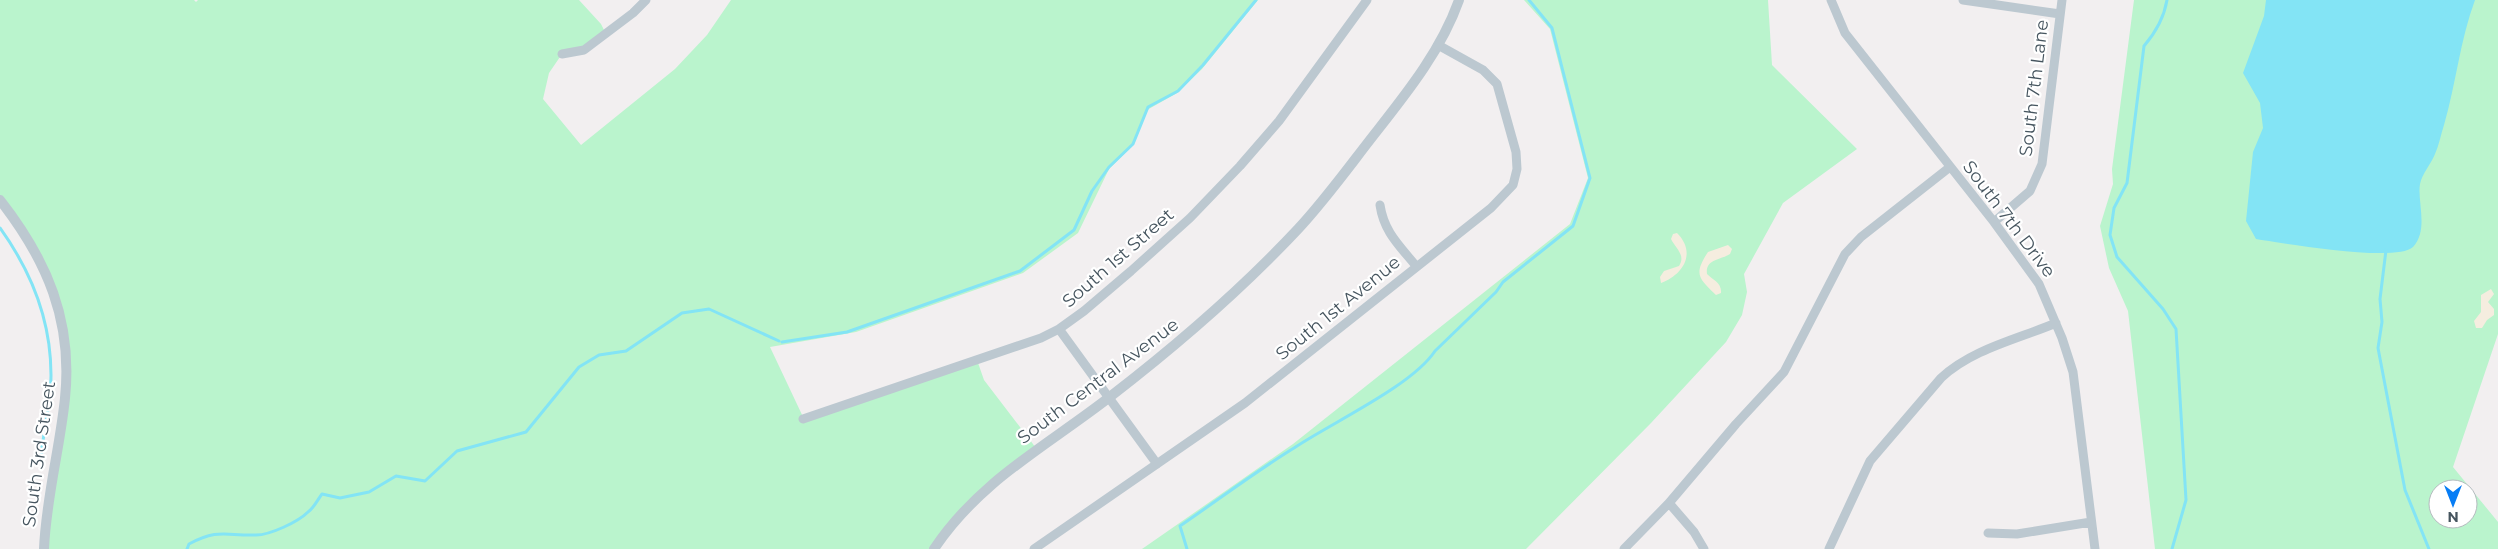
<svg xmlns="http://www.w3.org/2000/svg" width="2498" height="549" viewBox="0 0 2498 549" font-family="Montserrat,sans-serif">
	<rect width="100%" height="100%" fill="#f2eff0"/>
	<path fill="#baf4cd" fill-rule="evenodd" d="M0,0H194L196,2L198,0H579L601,24L606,34L584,50L562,54L549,73L543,99L581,145L675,69L707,35L731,0H1258L1202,69L1177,93L1147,110L1133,145L1109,169L1078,233L1023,273L856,332L770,347L804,419L977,360L984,380L1036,448L1011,467L934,549H44L66,373L51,283L0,200Z
		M1524,0H1768L1772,65L1857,149L1783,203L1744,274L1747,292L1742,315L1726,342L1651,423L1526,549H1142L1293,444L1570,224L1588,178L1550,29Z
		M2134,0H2498V334L2453,467L2498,522V549H2155L2128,311L2109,268L2100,226L2113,184L2112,169ZM2438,489H2468V519H2438Z"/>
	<path fill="#f5eddf" d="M1677,233C1697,253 1683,275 1661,283L1660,277L1664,271L1679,266C1686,255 1676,249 1671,239L1673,234Z
		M1728,245L1732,249L1730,254C1721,260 1705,259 1707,274C1713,280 1722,283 1721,293L1716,295C1699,278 1693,275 1708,252Z
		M2491,289L2494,294L2488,302L2494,309V315L2487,320L2482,328H2476L2474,321L2481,312V295Z"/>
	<path fill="#83e4f5" d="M2266,0H2475C2460,40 2456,84 2444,125C2441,134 2439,145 2435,154C2431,164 2422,174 2420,184C2417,201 2429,230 2413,247C2396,263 2282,243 2256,239L2246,221L2253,152L2263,128L2260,103L2243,73L2264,16Z"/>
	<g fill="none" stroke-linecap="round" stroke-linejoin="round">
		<path stroke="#83e4f5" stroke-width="3" d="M2167,0C2164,18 2156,32 2144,46L2127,183L2114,208L2110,235L2117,257L2163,309L2176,329L2186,500L2172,549
			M0,228C31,271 51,320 51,375C51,401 44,429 41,455
			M2386,250L2380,299L2382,322L2378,348L2405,490L2429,549
			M782,342L847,332L1020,271L1074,230L1092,191L1109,167L1133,144L1148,107L1178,91L1203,65L1256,0
			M187,549L189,544C219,528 226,536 256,535C270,535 298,522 308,512C314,508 318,499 322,494L340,498L369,492L396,476L425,481L457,451L526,432L579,367L599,355L626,351L682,313L709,309L779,341
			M1187,549L1180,526C1218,500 1255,472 1294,448C1331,423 1412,386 1435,351L1496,292L1503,282L1573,226L1590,178L1552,28L1529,0"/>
		<path stroke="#bcc8d0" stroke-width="9" d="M1831,0L1845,33L1994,222L2039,284L2062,338L2073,372L2095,549
			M1963,0L2060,14
			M562,54L584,50L633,13L646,0
			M1380,205C1384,232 1399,245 1416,266
			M1994,222L2030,191L2042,164L2062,0
			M1059,329L1157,464
			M803,419L1041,338L1059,329L1084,311L1131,271L1190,218L1240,166L1279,121L1367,0
			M1669,503L1694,532L1704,549
			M1988,533L2017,534L2091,522
			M1034,549L1245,403L1491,208L1513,185L1517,169L1516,152L1497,84L1483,70L1438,45
			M1624,549L1669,503L1736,424L1784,372L1845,254L1861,237L1950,167
			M1829,549L1870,461L1941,378C1972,349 2018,339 2056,323"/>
		<path stroke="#bcc8d0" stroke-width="10" d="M0,200C47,260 73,321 65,398C60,448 46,498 44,549
			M934,549C980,480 1047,446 1111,396C1177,345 1240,291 1298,229C1325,200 1348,168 1373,136C1406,94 1441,51 1459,0"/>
	</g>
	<g text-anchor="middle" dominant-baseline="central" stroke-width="4.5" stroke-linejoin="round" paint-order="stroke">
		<g font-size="18" fill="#46555f" stroke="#fff">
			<text transform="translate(2034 88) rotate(-83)">South 7th Lane</text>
			<text transform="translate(2009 219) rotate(53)">South 7th Drive</text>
			<text transform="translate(1118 258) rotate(-41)">South 1st Street</text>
			<text transform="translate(1338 308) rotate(-39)">South 1st Avenue</text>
			<text transform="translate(1098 381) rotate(-37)">South Central Avenue</text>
			<text transform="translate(39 454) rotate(-82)">South 3rd Street</text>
		</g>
	</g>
	<g transform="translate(2453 504) rotate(180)"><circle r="24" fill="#ffffff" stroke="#b5bbbf"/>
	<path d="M0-4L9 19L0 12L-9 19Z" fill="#077df5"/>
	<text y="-8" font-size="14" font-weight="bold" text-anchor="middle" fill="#46555f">N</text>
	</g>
</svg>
